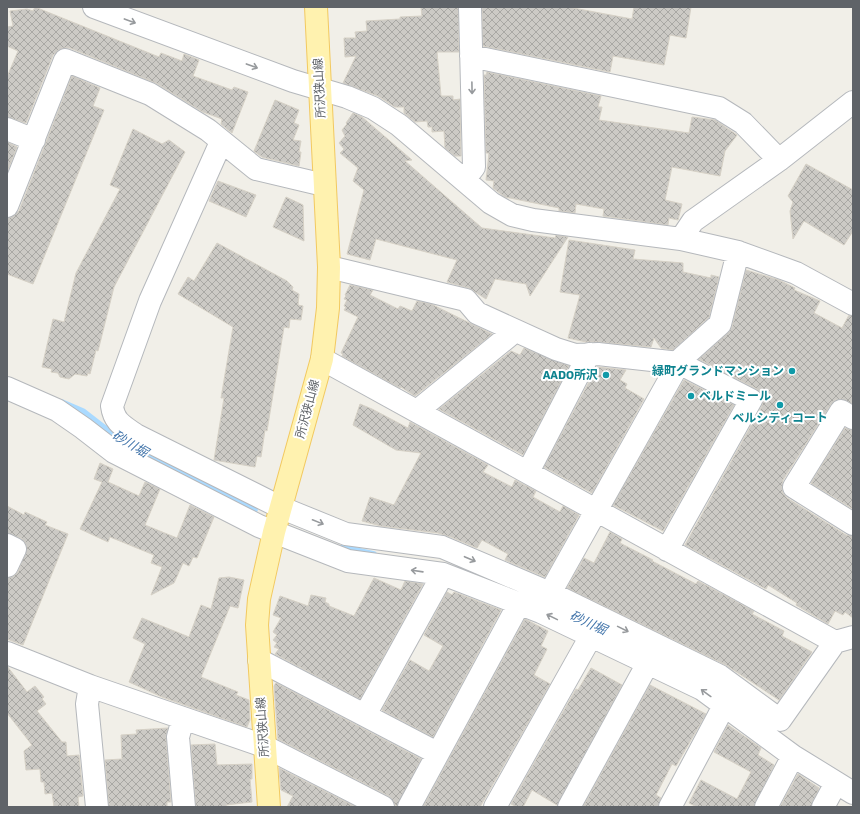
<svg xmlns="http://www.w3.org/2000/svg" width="860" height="814" viewBox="0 0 860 814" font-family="Signika,'Noto Sans JP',sans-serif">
	<defs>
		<pattern id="building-cross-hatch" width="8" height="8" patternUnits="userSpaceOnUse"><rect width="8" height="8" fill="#cccac5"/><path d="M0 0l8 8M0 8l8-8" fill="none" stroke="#a9a8a4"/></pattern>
	</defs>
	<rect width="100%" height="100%" fill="#f1efe8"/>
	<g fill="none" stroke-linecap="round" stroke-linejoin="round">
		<path stroke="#aadaff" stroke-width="5.5" d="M62,402L83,411L123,442L255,510
			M343,547L374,554
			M493,582L513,589"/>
	</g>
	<path fill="url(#building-cross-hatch)" stroke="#d6d1c6" d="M35,7L159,57L161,53L182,61L184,54L199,60L193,76L232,90L234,87L248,92L232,133L221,124L222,119L203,112L156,83L70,48H64L58,50L53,55L26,123L7,117V77L18,51L7,46V27L13,26L10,11L27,9L33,11Z
		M421,7H458L459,52H437L441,96H453V100L460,99L461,156H455L445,148L444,131L432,132V127H428L427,121L415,122L404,113V107H395L378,96L343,83L356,56L345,57L344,38H356L355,32L367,31L366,21L400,19V17L422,16Z
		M482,7H568L632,19L634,7H691L686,38L670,35L664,65L613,56L610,72L483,46Z
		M487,72L601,96L598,107H602L599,120L689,133L692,117L715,120L737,135L725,151L720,176L672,167L665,200L682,204L678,220L669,218L668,225L603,216L604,209L576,204L575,213L559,211V208L505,197L493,188L494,181L486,180L489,153H486L484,75H486Z
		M72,76L100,88L93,106L104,110L33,284L7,274V218L14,216L19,211Z
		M275,100L299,110L294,123L299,125L293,140L301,141L299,152H301L299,166L262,157L254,151Z
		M353,113L362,117L412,160L405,161L482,228L555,238L556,235L568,237L530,296L526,284L495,279L486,299L469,288L447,282L457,260L376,239L370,260L347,254L364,190L353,181L358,168L340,153L344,149L339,143L345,136L342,130L347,124L346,123Z
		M133,129L162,144L169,140L185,152L114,287L98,351L96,350L90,374L88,373L87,376L75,374L69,379L60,377L58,373L51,372L52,369L42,367L53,319L64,322L76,273L120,189L110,185Z
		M7,142L17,147L7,172Z
		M806,164L853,190V231L844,245L804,221L793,239L790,211L793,202L788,196Z
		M218,181L256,195L246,217L209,201Z
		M286,197L303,205L304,241L273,227Z
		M569,240L635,250L633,259L683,263V272L711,278V275L719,277L709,317L673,350L661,348L654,338L651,347L599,342H586L568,338L580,295L560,292Z
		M217,243L287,281L293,287L292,290L299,294L298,305L303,306L301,320L290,319L289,328L284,327L267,431L265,430L261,457L257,456L255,467L214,460L224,398H221L233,327L178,294L188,277L194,281Z
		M746,270L779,280L795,288L794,290L820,301L814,313L842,328L849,315L853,316V404L841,399L835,400L831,404L783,480L782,487L783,493L787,498L846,535L853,536V618L845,612L843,615L835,611L828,624L796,605L797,603L768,585L766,589L685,545L762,406L763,400L762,394L757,389L699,359L728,333L732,327Z
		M350,285L373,290L370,295L398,309L400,306L412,311L417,301L431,304L492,334L415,396L401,387L400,388L342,356L343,354L341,353L358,317L344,310L346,307L344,306L347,300L344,299L346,296L345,295Z
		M524,348L569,366L523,455L439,409L511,351L520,355Z
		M597,367L626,370L620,380L627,384L625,388L644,399L592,493L544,467Z
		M684,380L734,405L663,531L613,505Z
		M360,404L372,409L408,428L410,422L488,465L483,472L512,487L515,480L536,491L533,497L560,512L563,506L579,515L545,577L505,560L508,554L482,540L477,548L451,537L438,533L381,526L362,521L370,497L394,505L421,453L396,450L353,425Z
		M845,428L853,430V509L811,483Z
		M100,463L113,469L108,482L139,496L145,482L160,489L145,525L177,538L190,505L214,517L197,558L193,557L189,566L183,563L174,583L151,595L162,567L151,563L154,555L110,537L108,542L80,529L102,482L94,479Z
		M7,506L24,515L25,512L47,522L45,525L68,534L23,645L7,639V578L14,576L18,572L27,548L25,542L21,538L7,533Z
		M610,532L622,539L620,543L653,560L652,561L696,584L698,581L754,611L752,614L784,631L782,636L812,652L779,700L726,665L567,588L584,558L594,563Z
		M229,577L244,580L238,608L230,606L201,677L238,692L236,695L249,700L250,720L247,727L162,697L129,682L145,644L133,638L142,618L189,637L201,605L211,609L219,578Z
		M374,578L401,590L405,581L423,584L360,699L275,654L279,649L274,647L277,643L273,640L277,635L273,632L281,618L273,615L280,596L308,606L311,595L326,598L325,602L329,604V606L354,616Z
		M447,592L452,595L454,592L501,610L433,737L382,710L410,660L429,671L443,646L424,635Z
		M525,619L548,631L541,646L547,649L534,675L550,684L480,807H423Z
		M7,666L27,692L35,686L44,697L42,699L46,704L37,711L62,742H66L67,756L79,755L83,796L78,797L79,807H54L52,793L45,794L44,782H41L40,769L26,770L24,751L32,745L7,713Z
		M591,668L622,685L557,805L532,790L523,807H517L511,804L576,689L578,690Z
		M276,683L421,759L397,807L389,796L278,739L274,686Z
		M650,685L706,714L676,766L672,764L656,795L661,798L658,807H583Z
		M728,725L761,748L758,755L774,765L754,807H697L689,803L701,780L737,799L751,772L714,752Z
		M168,728L166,738L171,802H167V807H109L105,760L122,759L121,735L137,734L136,730Z
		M215,744L217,765L252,764V779H250L252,802L226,805L227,807H196L191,745Z
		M279,768L356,807H287L293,796L281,790Z
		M798,774L819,788L811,807H780Z"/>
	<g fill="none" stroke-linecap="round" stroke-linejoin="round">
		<g stroke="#b5b8bc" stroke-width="24">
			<path id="minor" d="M94,7L293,81L347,97L373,108L399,125L491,203L512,215L533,220L681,239L738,252L796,273L853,304
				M471,56L719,108L743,123L779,160
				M7,129L34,140
				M221,142L150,301L112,406C114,422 123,426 136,435L282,508L346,534L442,547L550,593L720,676L780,720L835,642
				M464,180L474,167L470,7
				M7,206L65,60L150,94L208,130L256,169L324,185
				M681,239L693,221L779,160L853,102
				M329,267L466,300L477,313L556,349L575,355L598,354L679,363L682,358L720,324L738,252
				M322,359L835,642L853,637
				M7,388L57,410L83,428L114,452L259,526L348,561L443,574L541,612L702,689L793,756L853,793
				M417,411L515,331
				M853,418L841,411L794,487L853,524
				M528,472L589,354
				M7,545L15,549L7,566
				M550,593L679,363L751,400L667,550
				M7,653L90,686L264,746L383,807
				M259,660L437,753
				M90,686L87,704L97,807
				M365,715L443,574
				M183,719L178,737L184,807
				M409,807L520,602
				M495,807L591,636
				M569,807L648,663
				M670,807L724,706
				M766,807L793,756
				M823,807L836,783"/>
		</g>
		<g stroke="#f2c960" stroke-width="24">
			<path id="major" d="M269,807L257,625L259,599L274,532L322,359L328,308L329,267L316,7"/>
		</g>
		<use href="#minor" stroke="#fff" stroke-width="22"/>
		<use href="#major" stroke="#fff2af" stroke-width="22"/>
	</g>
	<defs><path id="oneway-shaft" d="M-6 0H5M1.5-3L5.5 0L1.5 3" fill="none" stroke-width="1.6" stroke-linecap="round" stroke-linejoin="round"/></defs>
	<g stroke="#979a9d">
		<use href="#oneway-shaft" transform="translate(130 21) rotate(20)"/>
		<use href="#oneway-shaft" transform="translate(252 66) rotate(20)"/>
		<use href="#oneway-shaft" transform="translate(472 88) rotate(89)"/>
		<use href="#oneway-shaft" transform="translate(318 522) rotate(22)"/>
		<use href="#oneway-shaft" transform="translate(470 559) rotate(23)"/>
		<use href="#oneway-shaft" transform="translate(417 571) rotate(-172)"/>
		<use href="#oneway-shaft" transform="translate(552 617) rotate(-154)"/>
		<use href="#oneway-shaft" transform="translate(623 629) rotate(26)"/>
		<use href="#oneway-shaft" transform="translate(706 693) rotate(-144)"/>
	</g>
	<g fill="#0f9aa8" stroke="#fff" stroke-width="1.5">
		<circle cx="792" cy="371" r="4"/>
		<circle cx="606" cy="375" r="4"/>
		<circle cx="691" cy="396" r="4"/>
		<circle cx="780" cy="405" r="4"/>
	</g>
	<g text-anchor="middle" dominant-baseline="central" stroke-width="4" stroke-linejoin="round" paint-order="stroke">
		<g font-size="12" fill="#5f6368" stroke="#fff">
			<text transform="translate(320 88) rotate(-93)">所沢狭山線</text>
			<text transform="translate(308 409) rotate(-75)">所沢狭山線</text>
			<text transform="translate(263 727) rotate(-94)">所沢狭山線</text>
		</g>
		<g font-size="12" font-weight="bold" fill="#0d838f" stroke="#fff" text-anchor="end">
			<text x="784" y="371">緑町グランドマンション</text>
			<text x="598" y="375">AADO所沢</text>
			<text x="699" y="396" text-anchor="start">ベルドミール</text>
			<text x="780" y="418" text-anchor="middle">ベルシティコート</text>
		</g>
		<g font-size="13" font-style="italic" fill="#4174aa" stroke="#fff">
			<text transform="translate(130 444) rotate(31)">砂川堀</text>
			<text transform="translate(588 623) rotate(25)">砂川堀</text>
		</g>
	</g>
	<rect width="860" height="814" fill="none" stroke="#5f6368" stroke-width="16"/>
</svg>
